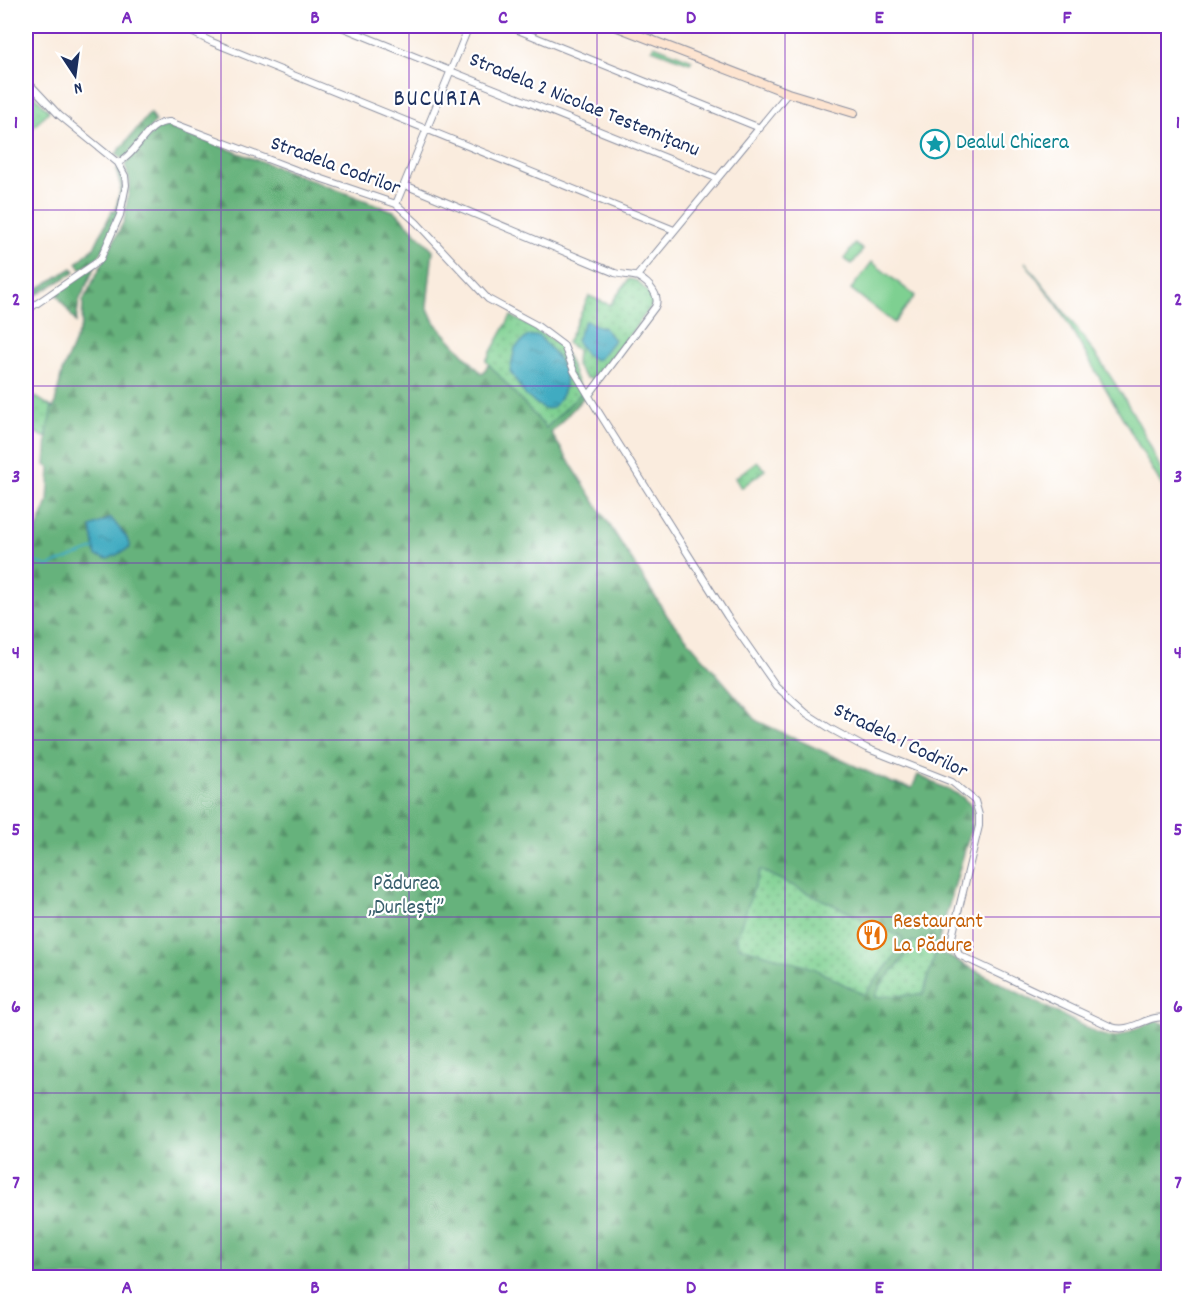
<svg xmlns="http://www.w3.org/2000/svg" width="1194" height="1303" viewBox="0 0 1194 1303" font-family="Dekko,sans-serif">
	<defs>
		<pattern id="forest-firs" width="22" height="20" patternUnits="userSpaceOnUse" patternTransform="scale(1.5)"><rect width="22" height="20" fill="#66b27b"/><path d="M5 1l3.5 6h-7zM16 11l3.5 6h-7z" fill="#539168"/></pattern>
		<pattern id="park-dots" width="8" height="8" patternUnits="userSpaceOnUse" patternTransform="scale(1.5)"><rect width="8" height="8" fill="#7ed091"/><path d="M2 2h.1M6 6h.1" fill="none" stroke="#66a97a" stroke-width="1.8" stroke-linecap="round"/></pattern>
		<pattern id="water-ripples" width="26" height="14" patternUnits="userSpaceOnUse" patternTransform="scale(1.5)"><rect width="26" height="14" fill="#41abc1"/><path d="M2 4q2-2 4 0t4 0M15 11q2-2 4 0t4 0" fill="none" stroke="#368ca0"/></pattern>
	</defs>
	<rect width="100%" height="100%" fill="#fff"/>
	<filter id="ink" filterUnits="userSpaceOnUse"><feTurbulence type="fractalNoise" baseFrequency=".0167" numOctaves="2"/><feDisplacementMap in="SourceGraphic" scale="12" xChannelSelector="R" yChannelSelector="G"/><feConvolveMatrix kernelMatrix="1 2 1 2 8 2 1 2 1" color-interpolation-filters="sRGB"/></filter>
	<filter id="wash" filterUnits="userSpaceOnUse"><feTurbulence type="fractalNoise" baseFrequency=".008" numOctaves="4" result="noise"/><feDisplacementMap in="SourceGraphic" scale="24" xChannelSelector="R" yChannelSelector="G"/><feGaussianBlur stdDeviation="1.35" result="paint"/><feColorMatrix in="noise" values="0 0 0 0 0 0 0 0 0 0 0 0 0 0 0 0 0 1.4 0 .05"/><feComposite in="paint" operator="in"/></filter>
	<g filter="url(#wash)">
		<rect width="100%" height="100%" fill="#faecde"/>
		<path fill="#7ed091" stroke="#4c8078" stroke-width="1.5" d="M654,45L692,60L690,63L652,49Z
			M855,244L863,250L852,264L844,259Z
			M872,262L915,296L894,323L851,289Z
			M1025,262C1079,330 1139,405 1168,489L1165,491L1058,306Z"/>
		<path fill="url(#forest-firs)" stroke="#40706c" stroke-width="1.5" d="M150,113L155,122L127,157L122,159L116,154Z
			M164,125L396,212L433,250L427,306L434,322L482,374L489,364L546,428L583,391L585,396L551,433L668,617L757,721L892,783L912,788L918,775L961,796L972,806L971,829L936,950L1098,1034L1115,1038L1156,1020L1168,1025V1277H26V551L30,546L48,502L50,468L45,465L48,420L52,407L54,408L62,372L82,324L83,301L124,221L130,183L125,165L157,128Z
			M119,169C130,192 117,230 103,250C98,259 89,264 81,269L77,263L95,246L112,211L115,212L121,187L116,170Z
			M96,265L79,301L76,322L55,292Z
			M72,268L75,272L26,301V296Z"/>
		<path fill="url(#park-dots)" stroke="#4c8078" stroke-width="1.5" d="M26,86L49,111L26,135Z
			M629,279L637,281L654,298V303L595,379L586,378L576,365L577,350L567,343L589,296L610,305Z
			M511,316C528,326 554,336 565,353C571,363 575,379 582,392L546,428L486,361Z
			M34,396L52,407L46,438L26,428V397Z
			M757,461L765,470L741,488L735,478Z
			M760,870L903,938L894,957L864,995L815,969L738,946L737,936Z
			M912,941L937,948L923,994L875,997C884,972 903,968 912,941Z"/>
		<path fill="url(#water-ripples)" stroke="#2e6d90" stroke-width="1.5" d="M585,321L604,328L614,340L600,358L595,360L585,354L576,340Z
			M528,336H539C560,360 579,377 553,408L544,409L526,396L510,371L515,348Z
			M111,518L127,538L130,548L108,559L96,556L91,527Z"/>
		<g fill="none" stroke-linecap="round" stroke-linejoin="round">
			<path stroke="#41abc1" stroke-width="2" d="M26,559L48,566L94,549"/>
		</g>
	</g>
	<g filter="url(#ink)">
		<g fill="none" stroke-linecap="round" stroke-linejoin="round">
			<g stroke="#8a8e9e" stroke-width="8">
				<path id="street" d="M185,26L187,30L212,42L674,230
					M339,26L716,178
					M508,26L760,128
					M26,80L59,115L118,163L125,176L126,185L120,215L100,260L26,311
					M118,163C137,154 148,120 170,122L296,170L396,204L417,223L488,299L536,325L564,346L574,371L598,411L727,616L776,686L806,713L831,729L866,748L952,782L975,801L979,815V826L952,937L959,955L1112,1027C1134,1034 1148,1012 1168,1019
					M405,185L615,273C622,275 633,275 638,277C649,283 661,296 655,307L589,395
					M396,204L469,26
					M637,276L788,93"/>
			</g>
			<g stroke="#8a8e9e" stroke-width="10">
				<path id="secondary" d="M615,26L788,93L854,113"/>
			</g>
			<use href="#street" stroke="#fff" stroke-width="6"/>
			<use href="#secondary" stroke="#fde4d0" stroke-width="8"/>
		</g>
	</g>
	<path fill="none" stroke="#7b2cbf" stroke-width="1.5" stroke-opacity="0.55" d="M221,26V1278M409,26V1278M597,26V1278M785,26V1278M973,26V1278M26,210H1168M26,386H1168M26,563H1168M26,740H1168M26,917H1168M26,1093H1168"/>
	<defs>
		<g id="sight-ring" transform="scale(1.5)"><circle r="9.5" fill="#fff" stroke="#0f9aa8" stroke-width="1.5"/><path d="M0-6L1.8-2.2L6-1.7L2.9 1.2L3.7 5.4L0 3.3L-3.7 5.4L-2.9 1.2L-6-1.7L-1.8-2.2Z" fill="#0f9aa8"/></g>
		<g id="restaurant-ring" transform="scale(1.5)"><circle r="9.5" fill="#fff" stroke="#e8710a" stroke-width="1.5"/><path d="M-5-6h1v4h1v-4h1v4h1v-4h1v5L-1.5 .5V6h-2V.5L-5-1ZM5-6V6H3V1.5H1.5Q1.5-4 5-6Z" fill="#e8710a"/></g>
	</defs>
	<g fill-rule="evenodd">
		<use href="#sight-ring" x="935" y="144"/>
		<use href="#restaurant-ring" x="872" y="935"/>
	</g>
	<g text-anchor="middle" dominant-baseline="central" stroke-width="4.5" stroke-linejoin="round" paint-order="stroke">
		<g font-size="21" fill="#1b2f5e" stroke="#fff">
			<text transform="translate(584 106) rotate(22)">Stradela 2 Nicolae Testemițanu</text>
			<text transform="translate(335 167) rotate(20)">Stradela Codrilor</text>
			<text transform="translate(900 742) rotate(26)">Stradela 1 Codrilor</text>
		</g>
		<g font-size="21" fill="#0d838f" stroke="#fff" text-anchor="start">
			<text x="956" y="144">Dealul Chicera</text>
		</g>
		<g font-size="21" fill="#395f6d" stroke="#fff">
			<text x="406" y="885">Pădurea<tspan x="406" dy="24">„Durlești”</tspan></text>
		</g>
		<g font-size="21" fill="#c56008" stroke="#fff" text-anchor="start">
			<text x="893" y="923">Restaurant<tspan x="893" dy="24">La Pădure</tspan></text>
		</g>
		<g font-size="24" letter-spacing="1.5" fill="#1b2f5e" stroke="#fff">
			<text x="438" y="100">BUCURIA</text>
		</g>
	</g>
	<rect width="1194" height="1303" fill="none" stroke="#fff" stroke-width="66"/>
	<g transform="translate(75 75) rotate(167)" stroke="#ffffff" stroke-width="4.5" paint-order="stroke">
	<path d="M0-4.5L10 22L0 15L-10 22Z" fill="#1b2f5e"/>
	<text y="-9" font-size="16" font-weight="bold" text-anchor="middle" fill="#1b2f5e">N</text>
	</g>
	<rect x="33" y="33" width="1128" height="1237" fill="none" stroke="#7b2cbf" stroke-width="2"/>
	<g font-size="20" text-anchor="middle" font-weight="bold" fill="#7b2cbf">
		<text x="127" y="23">A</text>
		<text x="315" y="23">B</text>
		<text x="503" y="23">C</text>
		<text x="691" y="23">D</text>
		<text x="879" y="23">E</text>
		<text x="1067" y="23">F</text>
		<text x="16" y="128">1</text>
		<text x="1178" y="128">1</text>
		<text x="16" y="305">2</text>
		<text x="1178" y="305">2</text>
		<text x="16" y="482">3</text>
		<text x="1178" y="482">3</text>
		<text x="16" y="658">4</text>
		<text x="1178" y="658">4</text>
		<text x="16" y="835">5</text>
		<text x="1178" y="835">5</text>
		<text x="16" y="1012">6</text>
		<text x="1178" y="1012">6</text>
		<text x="16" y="1188">7</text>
		<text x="1178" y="1188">7</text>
		<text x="127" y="1293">A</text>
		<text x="315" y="1293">B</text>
		<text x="503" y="1293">C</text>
		<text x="691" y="1293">D</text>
		<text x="879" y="1293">E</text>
		<text x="1067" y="1293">F</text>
	</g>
</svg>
